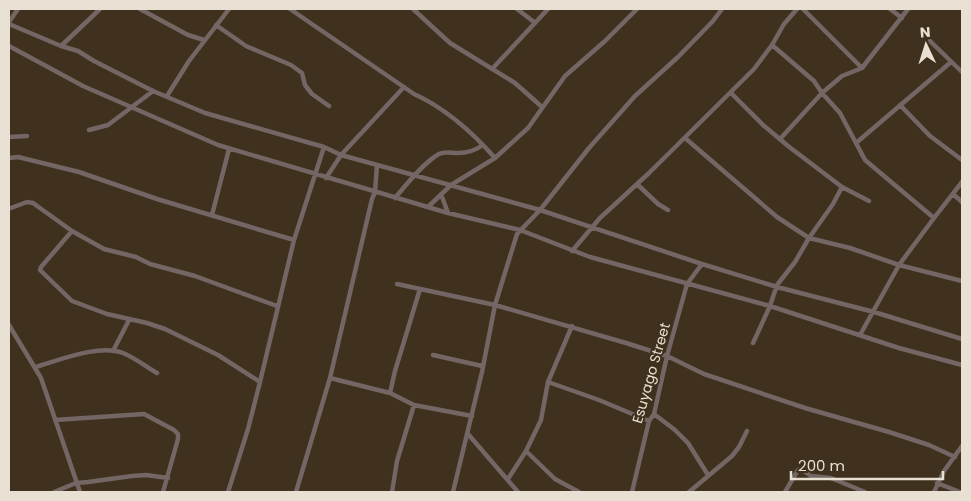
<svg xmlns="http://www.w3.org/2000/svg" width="971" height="501" viewBox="0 0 971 501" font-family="Poppins,sans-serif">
	<rect width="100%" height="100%" fill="#3f311d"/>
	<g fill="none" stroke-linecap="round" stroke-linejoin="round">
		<path stroke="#736664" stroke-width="4.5" d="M140,9L188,35L204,40
			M290,9L414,94C445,108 473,133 495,158
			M413,9L450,43L515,83L542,107
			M517,9L534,22
			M803,9L862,68
			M890,9L902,18
			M9,22L18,9
			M9,24L61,46L78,51L94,61L153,91L205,113L324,147L341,155L540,210L702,264L777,287L874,312L962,339
			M216,25L246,46L291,65L302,73L305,85L312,94L329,106
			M930,41L962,72
			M772,45L814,81L822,93L840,113L865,160L934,218
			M9,46L83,86L218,145L448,213L520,230L590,257L770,306L899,348L962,365
			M61,46L100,9
			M492,69L548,9
			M731,93L763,125L788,146L842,187L833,204L809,238L795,262L777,285L770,306L753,343
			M167,96L189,61L229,9
			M900,105L930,136L962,160
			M89,130L108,125L153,91
			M9,137L27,136
			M685,138L777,217L809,238L850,248L899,265L962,281
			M780,139L822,93L842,76L862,68L908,9
			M856,143L951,62
			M9,158L18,157L79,172L157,199L294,240
			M326,178L341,155L404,87
			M637,184L658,204L668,210
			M842,187L869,201
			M441,194L448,213
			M953,194L962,202
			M395,198C406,185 424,162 439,154C445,151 451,153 458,153C467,153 476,150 483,145
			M429,206L451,185L495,158L528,128L565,76L605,41L637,9
			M11,208L27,202L33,203L72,231L104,249L136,257L150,264L195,276L277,306
			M212,215L229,149
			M72,231L41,267L40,270L72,301L107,314L147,323L165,329L218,355L260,382
			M572,251L600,218L649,173L754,69L772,45L784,24L797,9
			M397,284L495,305L626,343L667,356L704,374L805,408L889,432L929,445L955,457
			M9,325L41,378L80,492
			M860,335L899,265L934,218L962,182
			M113,351L129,320
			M433,355L482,366
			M35,367C60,360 98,344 123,353C135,358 147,367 157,373
			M330,378L390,393L414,405L472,416
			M548,382L599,400L649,421
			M390,393L395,371L420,289
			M654,414L675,430L688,443L708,475
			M55,420L144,414L174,430L178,434V439L163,492
			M468,434L518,492
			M526,451L555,479L579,492
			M508,479L526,451L541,420L548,382L572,326
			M937,483L960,492
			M54,492L76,483L88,482L132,476L146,475L168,478
			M228,492L248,429L260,382L294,240L324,147
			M296,492L330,378L372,199L375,192L377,165
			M392,492L397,461L414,405
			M453,492L482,372L495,305L517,234L540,210L589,148L635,96L678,57L713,21L722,9
			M632,492L649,421L654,414L667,356L687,284L702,264
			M689,492L732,456L739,447L747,431
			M785,492L798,470L801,469L811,476L831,478L865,492
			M934,492L944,471L962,446"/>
	</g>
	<g text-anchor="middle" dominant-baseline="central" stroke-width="4" stroke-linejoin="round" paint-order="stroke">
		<g font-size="14" fill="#e9e0d4" stroke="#3f311d">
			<text transform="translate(651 373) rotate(-74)">Esuyago Street</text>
		</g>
	</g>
	<rect width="971" height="501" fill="none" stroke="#e9e0d4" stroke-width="20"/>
	<g transform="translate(926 45) rotate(356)" stroke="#3f311d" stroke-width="4" paint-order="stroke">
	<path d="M0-4L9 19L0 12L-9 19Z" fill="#e9e0d4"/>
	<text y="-8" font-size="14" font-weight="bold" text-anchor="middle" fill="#e9e0d4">N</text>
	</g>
	<path d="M791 471v8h152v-8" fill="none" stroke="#e9e0d4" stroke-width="2.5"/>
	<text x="798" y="471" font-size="15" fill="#e9e0d4" stroke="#3f311d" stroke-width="4" paint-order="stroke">200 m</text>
</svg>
